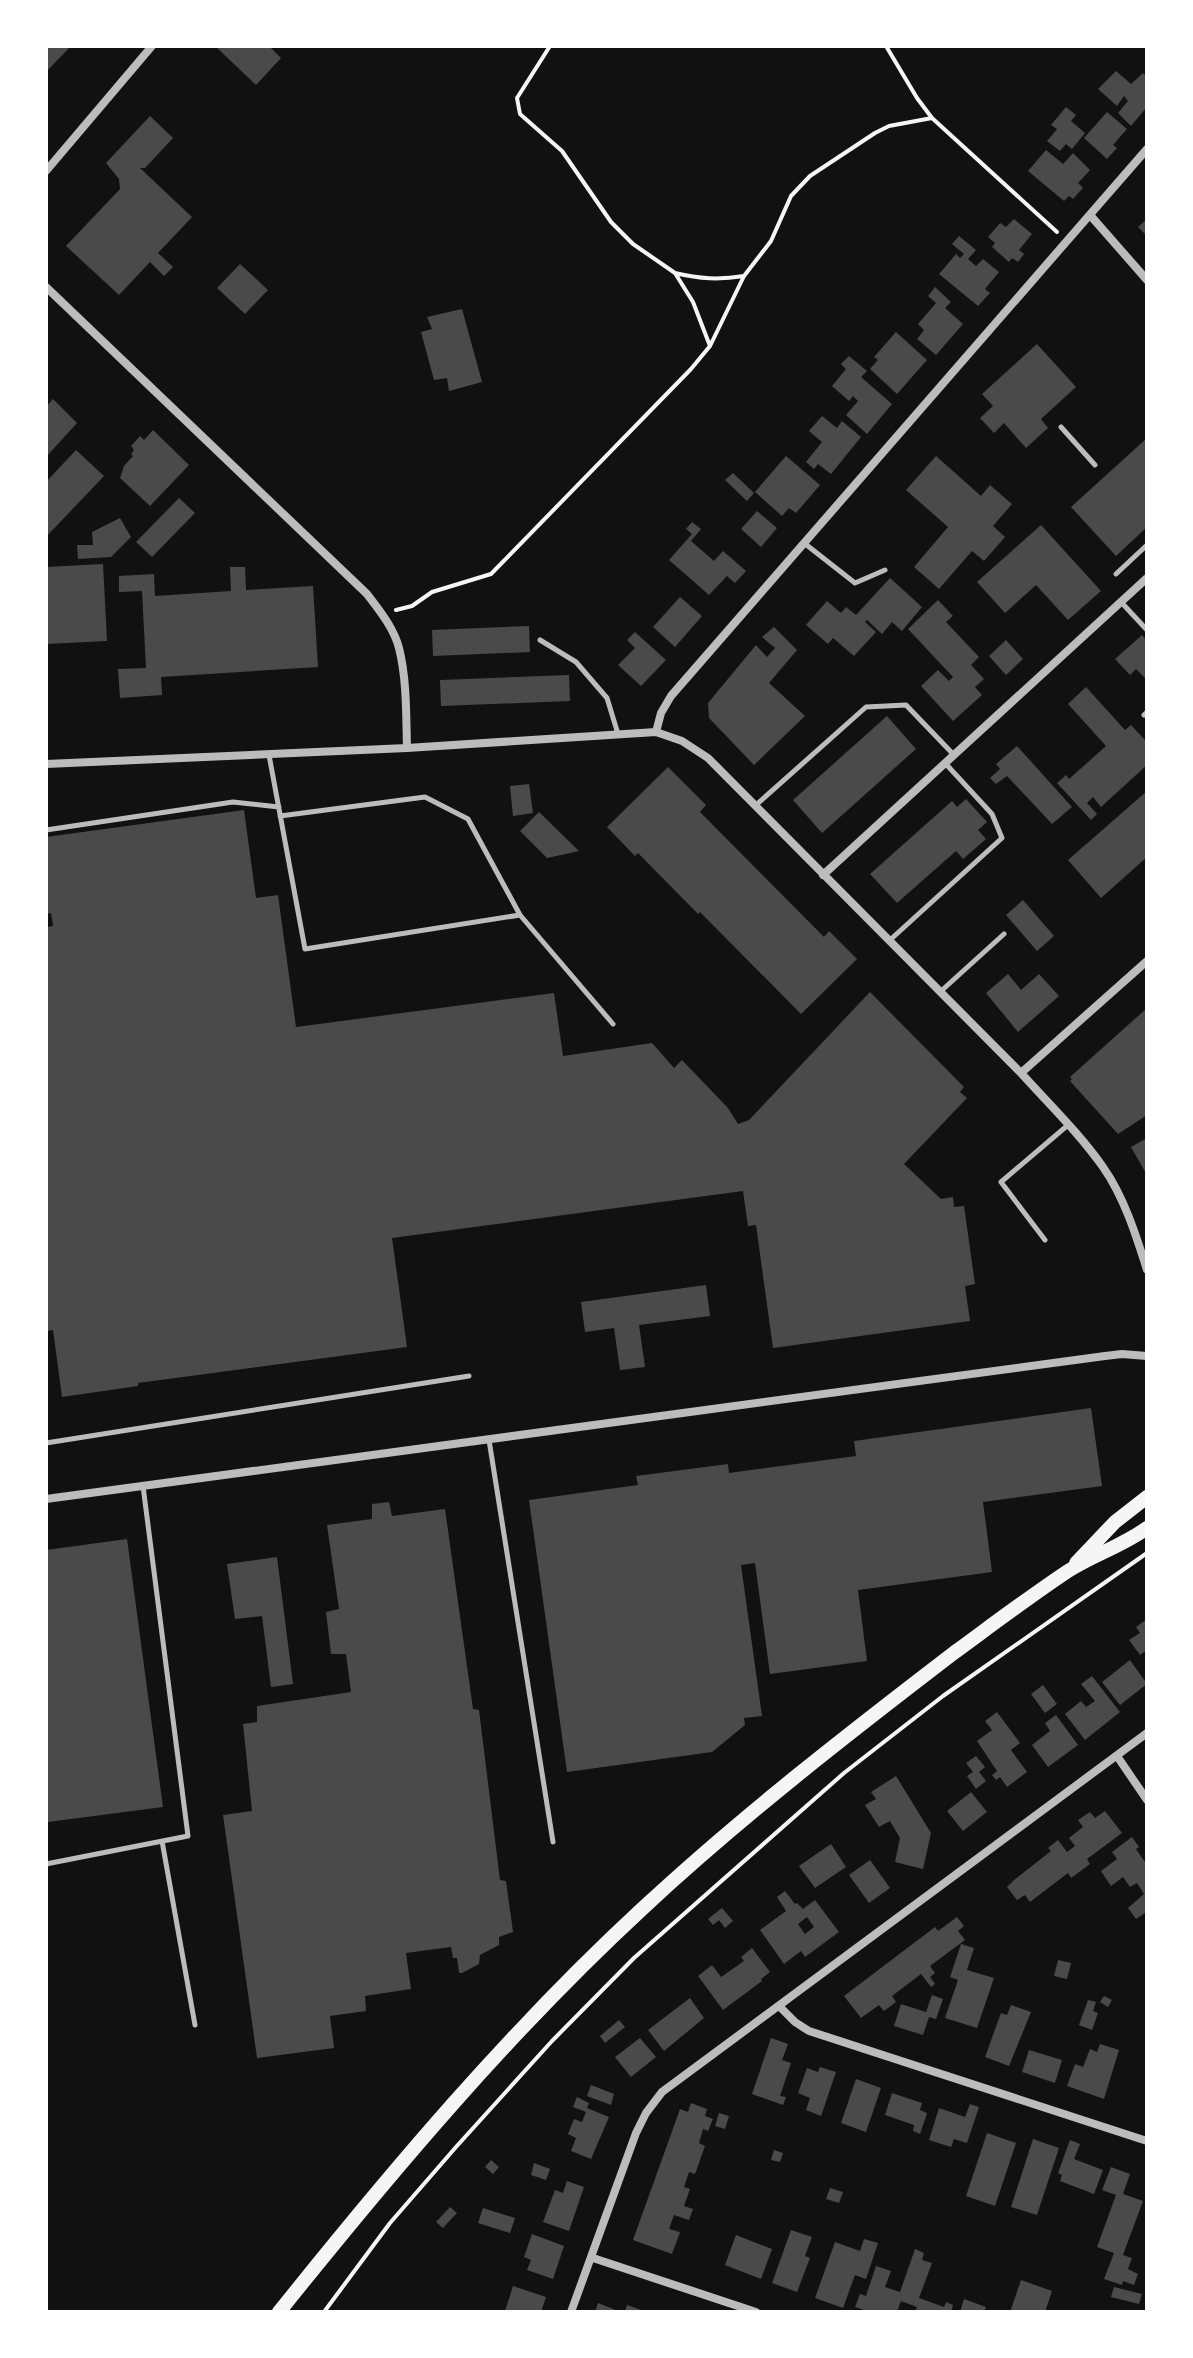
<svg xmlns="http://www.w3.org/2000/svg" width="1193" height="2358" viewBox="0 0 1193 2358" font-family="'Sofia Sans Condensed',sans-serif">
	<rect width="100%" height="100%" fill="#111"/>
	<path fill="#4a4a4a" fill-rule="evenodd" d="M46,46H71L46,72Z
		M215,46H269L281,58L256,85Z
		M1116,71L1131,84L1143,73L1147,77V107L1131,126L1118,113L1128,101L1124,96L1117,106L1098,89Z
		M1066,107L1076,115L1071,121L1085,133L1072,149L1066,144L1060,151L1047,141L1057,129L1051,125Z
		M1107,112L1127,129L1113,145L1117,148L1107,159L1084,138Z
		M150,116L173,138L145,168H140L192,217L158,253L173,267L164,276L150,262L119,295L66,246L120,189L119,179L106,163Z
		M1046,150L1063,164L1073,153L1090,170L1078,183L1083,188L1073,199L1069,196L1064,201L1028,171Z
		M1014,219L1032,234L1019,250L1024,254L1018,262L1012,258L1009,262L992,247L995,243L988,237L1000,223L1006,227Z
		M1147,219V236L1138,227Z
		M959,236L976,250L968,259L976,266L983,259L999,272L985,289L990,293L978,306L939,274L956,254L960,258L964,254L952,244Z
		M240,264L268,290L245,314L217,288Z
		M935,287L951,302L945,308L963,324L936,355L917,339L924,330L918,324L936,303L928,296Z
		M462,309L482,382L449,391L447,378L434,380L421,332L432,329L427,317Z
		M896,332L927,360L897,394L870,369L878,360L874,357Z
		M1037,344L1076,387L1041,419L1048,428L1026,448L1004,423L994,433L980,418L993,406L982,394Z
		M849,356L867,371L861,377L892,404L867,434L846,415L858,401L853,396L849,401L832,386L846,369L841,364Z
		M53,399L77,423L46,457V407Z
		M822,416L837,428L842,421L861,437L831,474L818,464L814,469L806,462L822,442L809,431Z
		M153,430L189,465L150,506L120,478L124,466L133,456L131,454L134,450L131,446L140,436L144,440Z
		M1147,438V527L1116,556L1071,507Z
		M76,450L104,476L46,537V482Z
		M786,456L820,485L796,513L789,508L782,516L755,492Z
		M936,456L981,496L990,485L1012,504L993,526L1005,537L984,561L972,551L939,589L914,567L948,527L906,490Z
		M733,473L754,493L747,501L725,480Z
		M179,498L195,513L152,557L136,542Z
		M757,511L777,528L761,547L741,529Z
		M120,518L131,537L111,557L78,559L77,545H93L92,532Z
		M692,522L701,529L691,541L714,561L723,551L746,571L735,583L727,576L709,595L669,560L692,534L686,529Z
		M1041,525L1101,591L1068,620L1036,585L1005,613L977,582Z
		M103,564L107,641L46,644V567Z
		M230,567H245L246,590L313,586L318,667L161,677L162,695L120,698L118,669L146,668L142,591L119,592V576L154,574L155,596L231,591Z
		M890,578L922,607L902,631L892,622L882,634L867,620L865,622L876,632L854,656L833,638L828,644L806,625L827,601L841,613L846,607L856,615Z
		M680,597L702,616L675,647L653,627Z
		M938,600L953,616L946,622L979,657L971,665L984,679L975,687L982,695L953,721L921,686L938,670L949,681L953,677L908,629Z
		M529,626L530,652L433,656L432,630Z
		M774,627L797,650L769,683L805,716L754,765L709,718L708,703L756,645L767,657L775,648L762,637Z
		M635,632L666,660L641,686L618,665L635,648L627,640Z
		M1142,635L1147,641V680L1136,669L1130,675L1115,659Z
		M1006,640L1023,659L1006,675L989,656Z
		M569,675L570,701L441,706L440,680Z
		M1086,687L1125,730L1131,725L1147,742V765L1101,807L1093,797L1087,803L1097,814L1091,820L1057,783L1066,775L1069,779L1106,746L1068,704Z
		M887,716L916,749L822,833L793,800Z
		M1017,746L1072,807L1052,824L1007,776L996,784L990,778L1000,769L996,764Z
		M668,767L706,805L700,812L824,937L829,931L857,959L801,1014L700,912L698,914L638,853L635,856L607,827Z
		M529,784L533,813L513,816L510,786Z
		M1147,791V857L1101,898L1068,860Z
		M966,799L987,822L978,830L986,839L963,859L956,851L897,903L870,874L952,801L957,807Z
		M244,810L256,898L278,895L296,1027L554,993L563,1056L652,1043L674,1068L682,1060L728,1108L738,1124L749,1120L870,992L964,1087L960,1092L967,1098L904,1164L941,1199L953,1197L954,1207L964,1206L975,1284L965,1286L970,1321L773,1348L756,1225L748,1226L743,1191L392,1238L407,1347L138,1383V1386L62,1397L53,1330L46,1331V927L53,926L51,913L46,914V837Z
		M539,812L579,851L547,858L520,831Z
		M1023,900L1054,936L1037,951L1006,915Z
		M1008,974L1021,990L1039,974L1059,996L1018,1032L986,993Z
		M1147,1008V1115L1118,1134L1070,1081L1072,1079L1070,1077Z
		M1147,1138V1175L1131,1147Z
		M706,1285L710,1316L639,1325L645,1367L620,1370L614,1328L585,1332L581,1302Z
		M1091,1408L1102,1486L983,1502L992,1572L858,1590L867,1661L770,1674L755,1563L741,1565L762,1716L744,1718L745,1725L712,1752L567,1772L529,1500L638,1485L636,1476L728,1464L729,1473L856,1456L854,1441Z
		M389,1502L392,1516L445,1509L473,1709L479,1710L500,1880L506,1881L513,1932L499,1937V1945L480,1955L479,1964L462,1973H459L457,1958H453L451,1947L406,1953L411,1989L365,1996L366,2011L330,2016L334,2048L257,2058L223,1815L252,1811L243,1724L257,1722V1706L351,1692L346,1654H331L326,1612L339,1609L327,1525L372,1519V1504Z
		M127,1539L163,1807L48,1822L46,1550Z
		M277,1557L293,1684L271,1687L262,1616L235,1619L227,1564Z
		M1147,1619V1650L1140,1655L1129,1640L1140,1633L1136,1627Z
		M1130,1660L1147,1684L1120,1705L1102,1682Z
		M1092,1676L1120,1712L1085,1740L1065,1714L1081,1701L1086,1707L1095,1701L1081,1684Z
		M1043,1685L1057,1704L1045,1713L1031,1694Z
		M997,1712L1020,1743L1011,1750L1027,1772L1007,1787L1000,1777L996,1780L992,1775L997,1771L977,1741L992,1730L985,1721Z
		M1056,1715L1078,1745L1048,1767L1032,1745L1050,1731L1045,1723Z
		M976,1756L985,1767L979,1772L986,1781L976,1789L967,1776L973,1772L966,1763Z
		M896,1776L931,1833L923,1869L895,1862L900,1838L890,1821L879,1827L865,1805L876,1799L871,1792Z
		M971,1792L987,1812L963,1831L947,1811Z
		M1105,1811L1122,1833L1087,1859L1090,1864L1071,1878L1068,1873L1030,1902L1025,1895L1017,1900L1007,1887L1014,1880L1051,1851L1048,1848L1058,1840L1067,1852L1075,1846L1069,1838L1083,1827L1078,1820L1090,1812L1095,1818Z
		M1132,1837L1139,1847L1136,1849L1147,1865V1915L1145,1913L1136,1919L1128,1908L1144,1894L1137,1883L1130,1887L1123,1877L1111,1886L1101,1871L1117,1859L1112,1852Z
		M831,1844L846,1867L815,1888L799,1866Z
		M870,1860L890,1888L869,1903L849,1875Z
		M785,1891L795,1904L797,1903L803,1909L815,1900L839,1932L805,1957L801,1951L784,1964L760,1930L786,1911L777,1897ZM807,1917L814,1927L805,1934L798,1924Z
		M722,1908L733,1921L725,1928L719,1920L713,1925L708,1919Z
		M957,1917L964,1926L958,1931L965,1940L930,1966L935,1973L930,1977L935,1984L931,1987L921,1974L892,1996L896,2002L884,2011L879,2005L861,2018L844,1996L935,1927L938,1931Z
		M961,1944L974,1948L967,1970L994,1978L977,2028L945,2018L958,1980L950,1977Z
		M752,1948L770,1972L761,1979L762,1981L723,2010L698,1976L712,1965L721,1977L744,1961L741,1957Z
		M1058,1960L1071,1963L1067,1979L1054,1976Z
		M932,1995L943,1999L936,2019L929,2017L923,2035L894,2026L901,2004L926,2012Z
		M1104,1996L1112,2000L1108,2007L1100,2002Z
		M690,1998L704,2018L664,2051L648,2030Z
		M1088,2000L1096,2002L1093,2011L1098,2013L1092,2030L1079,2025Z
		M1011,2005L1031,2012L1009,2066L985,2057L1001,2013L1007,2015Z
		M619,2020L625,2027L605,2043L600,2036Z
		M640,2038L656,2057L631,2077L615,2057Z
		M771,2038L788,2044L782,2060L791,2063L780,2096L786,2097L783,2105L752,2094Z
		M1100,2044L1119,2050L1104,2099L1067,2086L1075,2064L1083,2067L1090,2049L1097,2052Z
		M1029,2050L1062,2060L1055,2083L1022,2072Z
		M820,2067L836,2072L821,2116L806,2110L810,2098L798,2093L807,2068L818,2072Z
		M856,2079L881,2088L866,2132L841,2123Z
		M591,2085L614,2094L611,2105L587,2096Z
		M892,2093L922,2103L920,2110L927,2113L920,2134L913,2131L914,2125L885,2115Z
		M577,2097L589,2103L587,2108L609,2117L591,2159L571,2151L576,2138L568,2134L574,2119L582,2122L586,2112L573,2107Z
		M691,2103L707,2109L705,2116L713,2119L708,2131L703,2129L699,2143L705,2146L695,2174L689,2172L684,2187L690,2189L684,2206L693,2209L689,2220L674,2215L669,2229L680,2232L672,2254L633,2240L680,2109L688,2112Z
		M970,2104L979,2107L967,2143L954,2139L951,2147L929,2140L939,2108L965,2117Z
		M719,2113L729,2116L725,2129L715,2126Z
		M987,2133L1016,2143L995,2206L966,2196Z
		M1033,2139L1059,2148L1037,2215L1011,2207Z
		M1070,2140L1080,2144L1074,2159L1103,2170L1094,2194L1060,2181L1062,2175L1058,2173Z
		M774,2150L783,2153L780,2162L771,2160Z
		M491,2160L499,2167L493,2174L485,2167Z
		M534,2163L550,2169L546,2180L531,2175Z
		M1111,2167L1130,2174L1123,2194L1143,2201L1123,2255L1132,2258L1128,2269L1138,2274L1134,2285L1123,2281L1122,2285L1104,2279L1114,2253L1097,2247L1116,2195L1102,2190Z
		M567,2181L584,2187L569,2231L543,2222L555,2190L563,2193Z
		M830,2188L843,2192L839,2203L826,2199Z
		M450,2207L457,2213L443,2228L436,2222Z
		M483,2208L515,2218L510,2233L478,2223Z
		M791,2230L812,2237L805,2256L810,2258L797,2292L772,2283Z
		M532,2234L564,2246L553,2279L527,2270L531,2260L524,2257Z
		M736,2235L772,2249L761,2279L725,2265Z
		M864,2239L878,2243L866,2279L855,2275L843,2308L815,2298L835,2242L860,2251Z
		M915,2249L924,2253L922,2260L932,2263L919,2298L944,2307L946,2302L953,2305L951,2312H915L917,2307L901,2301L897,2312H870L855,2307L860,2294L866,2296L876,2266L891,2271L885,2287L900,2292Z
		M1021,2280L1052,2291L1045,2312H1010Z
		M513,2286L546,2297L541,2312L505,2311Z
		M1114,2287L1142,2294L1139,2304L1111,2297Z
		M964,2299L986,2307L984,2312H960Z
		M598,2303L621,2312H595Z
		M627,2305L647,2312H625Z"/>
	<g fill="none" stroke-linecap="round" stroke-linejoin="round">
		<path stroke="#f5f5f5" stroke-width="4" d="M550,46L517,98L520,114L562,151L611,222L633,244L675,273L693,302L710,346
			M886,46L917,98L932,118L1057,232
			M675,273C700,279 719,280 744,276
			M396,610L412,606L432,592L491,574L691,369L710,346L744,276L771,241L791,196L810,176L875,133L889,126L932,118
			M324,2312L390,2223L456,2147L552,2041L634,1958L844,1773L943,1696L1147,1553"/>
		<path stroke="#bcbcbc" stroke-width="5" d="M1061,427L1095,465
			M804,543L855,583L885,570
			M1116,574L1147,545
			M1121,602L1147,630
			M540,640L576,662L607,698L618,734
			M1144,715L1147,712
			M269,755L305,949L520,915L613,1024
			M756,805L866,707L906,705L954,755
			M280,816L425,797L468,819L520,915
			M46,830L233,802L279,807
			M890,940L1002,838L992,814L945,763
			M940,992L1004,934
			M1045,1240L1001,1182L1068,1125
			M489,1440L553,1842
			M46,1443L469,1376
			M162,1841L195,2025
			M46,1864L188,1836L143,1486"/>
		<path stroke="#bcbcbc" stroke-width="8" d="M46,171L152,46
			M1090,215L1147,280
			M46,287L367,594C379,610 394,628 399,648C407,680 406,715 407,748
			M656,732L661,713L671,696L1147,149
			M46,764L407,748L656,732L682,741L708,758L1021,1073C1049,1104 1079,1133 1103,1167C1124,1197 1136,1235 1147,1270
			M823,875L1147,578
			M1021,1073L1147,961
			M46,1499L1105,1356L1122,1354L1147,1356
			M1117,1756L1147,1800
			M779,2006L795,2022L809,2031L1147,2141
			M593,2258L756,2312
			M571,2312L636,2133L646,2113L662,2092L1147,1733"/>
		<path stroke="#f5f5f5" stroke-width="14" d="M1076,1563L1115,1522L1147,1497
			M279,2312C392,2171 509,2032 642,1909C741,1817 848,1734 955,1652C992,1625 1029,1597 1068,1571C1093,1555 1122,1546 1147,1528"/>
	</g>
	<rect width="1193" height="2358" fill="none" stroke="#ffffff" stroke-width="96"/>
</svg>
